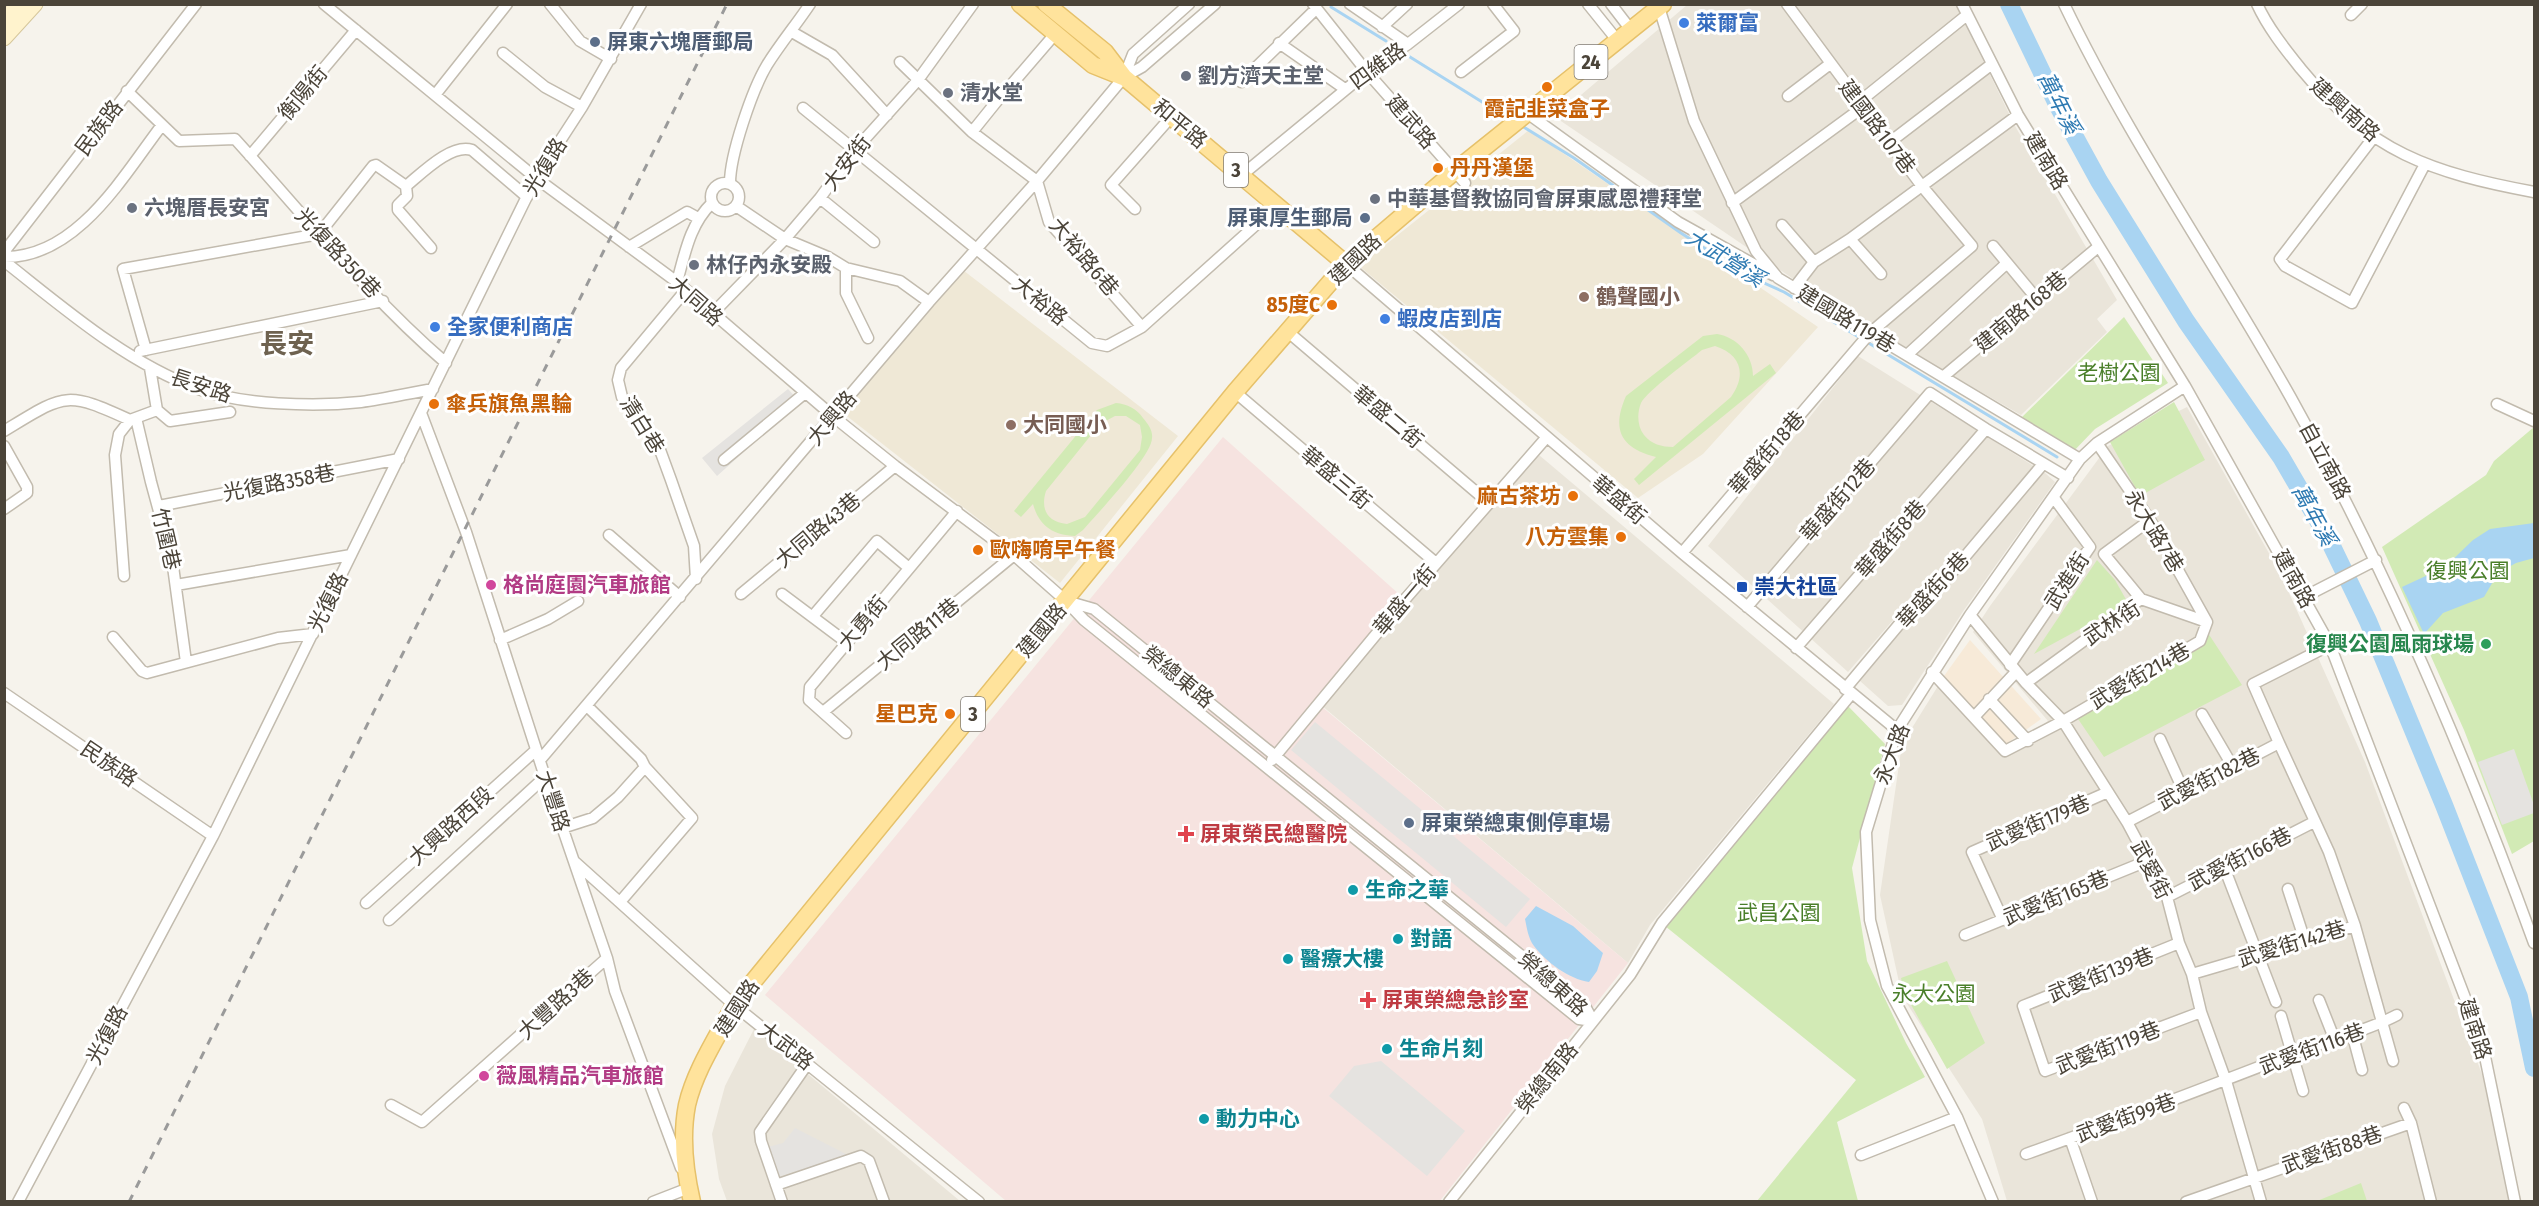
<svg xmlns="http://www.w3.org/2000/svg" width="2539" height="1206" viewBox="0 0 2539 1206" font-family="'Fira Sans Condensed','Noto Sans TC',sans-serif">
	<rect width="100%" height="100%" fill="#f6f3ec"/>
	<path fill="#eae5da" d="M1687,5H1956L2015,126L2117,300L2097,319L2107,332L2021,415L1836,308L1555,117Z
		M1858,356L2035,467L1932,587L1921,588L1848,672L1708,546Z
		M2187,407L2280,573L2365,762L2483,1077L2509,1201H2007L1982,1119L1902,996L1880,895L1902,744L1938,686L2002,755L2048,721L1973,632L1990,606L2108,446Z
		M1539,455L1834,704L1650,925L1628,963L1321,705Z
		M2044,472L2055,482L1964,610L1902,705L1888,706L1860,681L1917,613L1924,614Z
		M754,1029L960,1201H727L719,1179L712,1134L725,1086Z"/>
	<path fill="#f7ead8" d="M1970,640L2041,719L2006,744L1944,676Z"/>
	<path fill="#efe8d6" d="M1529,130L1818,327L1703,454L1638,498L1359,266Z
		M959,267L1178,436L1060,583L843,413Z"/>
	<path fill="#f6e3e0" d="M1223,437L1409,603L1321,706L1628,963L1439,1202L1006,1201L765,995Z"/>
	<path fill="#d2eab5" fill-rule="evenodd" d="M2124,317L2168,383L2095,429L2070,455L2019,420Z
		M1717,334C1737,337 1753,355 1753,376L1770,364L1776,373L1639,485L1634,479L1656,457C1621,448 1611,430 1626,396L1703,336ZM1715,346C1741,354 1747,375 1731,397L1673,447C1662,447 1651,444 1644,435C1637,426 1637,413 1641,403C1647,391 1690,360 1702,350Z
		M2174,402L2205,460L2140,496L2110,442Z
		M1116,403C1127,404 1137,409 1143,418C1148,424 1153,430 1152,438C1152,456 1097,514 1083,530L1075,536C1053,535 1039,526 1033,504L1021,517L1014,511L1097,410ZM1115,416H1126L1140,425L1142,437L1140,450L1085,517L1067,524C1048,522 1040,510 1046,491L1100,424Z
		M2534,427V841L2512,854L2464,730L2382,547L2486,475L2494,461Z
		M2097,560L2115,580L2128,603L2034,654Z
		M2208,633L2242,685L2104,757L2074,713Z
		M1847,705L1885,744L1852,868L1867,961L1906,1043L1925,1077L1837,1122L1858,1201H1757L1856,1080L1665,926Z
		M1947,961L1985,1043L1947,1069L1905,994L1901,978Z
		M2361,1183L2367,1201H2317Z"/>
	<path fill="#e5e3e0" d="M788,389L800,402L717,476L702,458Z
		M1315,722L1530,899L1506,927L1291,750Z
		M2514,749L2534,805V813L2502,825L2478,762Z
		M1381,1061L1465,1131L1427,1176L1329,1096L1354,1066Z
		M795,1128L848,1155L778,1177L768,1147L783,1143Z"/>
	<path fill="#a9d4f2" d="M2534,523V558L2516,563L2498,573L2484,597L2443,613L2424,634L2402,587L2445,567L2473,540L2490,529Z
		M1536,906L1573,926L1603,953L1597,971L1589,982C1569,979 1546,962 1534,946C1528,938 1527,928 1525,919Z"/>
	<g fill="none" stroke-linecap="round" stroke-linejoin="round">
		<path stroke="#a9d4f2" stroke-width="3" d="M1331,7L1386,41
			M1402,52L1511,120
			M1522,126L1574,158L1681,233L1746,275L1784,292L1862,339
			M1867,342L2057,457"/>
		<path stroke="#a9d4f2" stroke-width="18" d="M2009,4L2058,106L2099,181L2186,321L2281,457L2327,536L2368,621L2444,805L2519,997L2534,1068"/>
		<g stroke="#c2bbae" stroke-width="13">
			<path id="street" d="M324,4L536,178L677,282L834,417L895,466L1014,555L1066,601L1084,620L1579,1019L1593,1021
				M550,4L580,41L611,59
				M1313,4L1367,72L1465,183
				M1350,4L1408,44
				M1588,4L1617,40
				M1611,4L1631,30
				M1658,4L1694,121L1756,251L1778,278L2080,459
				M1962,4L2018,115L2185,386L2330,645L2482,1042L2515,1202
				M2064,4C2130,141 2217,266 2291,398C2388,573 2466,756 2534,943
				M2257,4C2268,28 2285,49 2301,69C2369,152 2432,173 2534,192
				M2351,15L2362,4
				M1382,27L1407,4
				M792,32L832,55L887,115
				M1279,43L1345,89
				M503,53L545,87L582,107
				M900,62L972,132L1037,181L1049,222L1142,327
				M1461,72L1514,31L1493,4
				M1124,77L1142,67L1215,4
				M1241,82L1316,9
				M127,91L179,141L235,139C304,215 368,296 446,363
				M1006,91L1055,34
				M435,95L507,4
				M1788,96L1830,64
				M1859,102L1967,15
				M803,108L1092,343L1107,346L1142,327L1278,205
				M1527,113L1678,222L1773,275
				M972,132L1001,96
				M2373,138L2280,259L2285,266L2352,303L2425,164
				M1890,142L1992,64
				M250,156L356,30
				M1242,175L1367,72L1408,44L1459,4
				M711 197a14 14 0 1 1 28 0a14 14 0 1 1-28 0Z
				M730,183C730,155 752,90 767,65C780,44 796,25 810,4
				M406,186C421,174 451,143 472,150L527,197
				M406,186L407,196L398,205V210L431,248
				M820,198L874,242
				M1732,203L1863,107
				M736,206L785,239L828,257L846,268L900,281L929,302
				M1135,209L1111,185L1171,117
				M1782,225L1814,262
				M1850,239L1881,274
				M1993,246L2037,299
				M629,247L687,212L698,218
				M4,252L196,4
				M4,257C77,258 123,176 162,125
				M4,261C65,309 124,361 198,389C241,405 315,407 361,402C385,399 409,393 433,389
				M1346,264L1682,553L1897,730
				M846,268V293L868,338
				M677,282C685,253 690,224 712,203
				M1794,288L1814,262L1850,239L2018,115
				M686,290L621,368L618,380L622,397L660,450L671,480L694,546L696,579
				M712,314L785,239L820,198L855,150L918,80L973,4
				M1287,331L1489,503
				M146,350L123,269L319,234L373,166L376,165L406,186
				M140,351L383,301
				M1907,355L2006,264
				M150,368L157,410
				M1944,376L2098,247
				M1235,392L1436,563
				M2497,404L2534,421
				M421,413L466,532L545,777L607,958L615,991L681,1168
				M136,418L151,482L172,559L186,662
				M4,431C65,394 65,390 130,420L157,410L170,421L230,412
				M2097,443L2150,520L2207,622
				M4,446L27,487V493L4,509
				M724,460L805,393
				M159,506L399,459
				M609,535L680,597
				M1682,553L1870,333L1972,246L1921,185L1787,4
				M124,576L115,455L119,434L130,420
				M176,585L351,555
				M741,594L895,466
				M782,594L846,642
				M2304,597L2376,560
				M2141,599L2104,554L2150,520
				M1066,601L1094,609L1586,1008L1593,1021
				M1747,607L1930,393L1986,429L2068,478
				M1970,615L2026,683L2063,721L2127,822L2167,897L2179,943L2192,974L2201,1012L2226,1081L2261,1202
				M813,616L877,541L909,568
				M113,637L142,671L147,673L278,638L313,634
				M500,640L548,619L578,601
				M1796,648L1986,429
				M2010,665L2090,547L2054,498
				M1932,672L2005,751L2063,721L2200,641L2207,622
				M2026,683L2141,599L2207,622
				M1845,689L1917,603L1931,597L2043,464
				M4,693L213,836
				M1989,699L2028,741
				M587,706L641,759L645,767L692,818L620,902
				M823,712L1014,555
				M2202,714L2233,767
				M1974,717L2016,672
				M846,733L809,700L810,687L957,511
				M2160,739L2184,792
				M2279,743L2253,684L2330,645
				M540,760L929,302L1037,181L1124,77L1133,54L1189,4
				M1272,760L1407,597L1546,438
				M2127,822L2279,743L2329,852L2355,926L2192,974
				M562,828L593,818L618,797L645,767
				M575,862L734,1005L979,1202
				M2224,867L2276,1002
				M2288,889L2305,941
				M2167,897L2314,822
				M366,903L536,750
				M389,920L545,777
				M2003,920L1972,852L2108,792
				M2355,926L2393,1061
				M1965,935L2147,861
				M2179,943L2023,1006L2045,1071L2201,1012
				M2319,1000L2334,1038
				M2281,1016L2303,1091
				M2352,1033L2362,1070
				M391,1105L422,1122L607,958
				M2404,1108L2411,1123L2431,1202
				M2070,1138L2092,1202
				M2026,1154C2116,1122 2205,1088 2295,1053C2328,1040 2365,1032 2397,1015
				M1861,1155L1957,1117
				M776,1185L861,1156L869,1161L884,1202
				M18,1202L213,836L536,178L582,107L641,4
				M653,1202L689,1188L687,1183
				M782,1202L761,1141L760,1132L808,1063
				M1449,1202L1630,975L1662,923L1852,693
				M1993,1202L1957,1117L1887,986L1870,920L1866,832L1897,730L1970,615L2080,459L2097,443L2185,386
				M2186,1202L2411,1123"/>
		</g>
		<g stroke="#d6c79b" stroke-width="17">
			<path id="secondary" d="M4,20L19,4
				M4,38L35,4"/>
		</g>
		<g stroke="#e6c16a" stroke-width="19">
			<path id="primary" d="M1020,4L1093,65L1123,77
				M1046,4L1105,52L1124,77L1346,264
				M692,1202C685,1172 681,1136 687,1105C695,1070 718,1036 734,1005L1235,392L1346,264L1455,171L1663,4"/>
		</g>
		<use href="#street" stroke="#fff" stroke-width="10"/>
		<use href="#secondary" stroke="#fff3cd" stroke-width="15"/>
		<use href="#primary" stroke="#ffe39c" stroke-width="16"/>
		<path stroke="#9a9a9a" stroke-width="3" stroke-dasharray="8 8" stroke-linecap="butt" d="M129,1202L727,4"/>
	</g>
	<g fill="#3f7fe0" stroke="#fff" stroke-width="2">
		<circle cx="1684" cy="23" r="6"/>
		<circle cx="1385" cy="319" r="6"/>
		<circle cx="435" cy="327" r="6"/>
	</g>
	<g fill="#5c6f8a" stroke="#fff" stroke-width="2">
		<circle cx="595" cy="42" r="6"/>
		<circle cx="1365" cy="218" r="6"/>
		<circle cx="1409" cy="823" r="6"/>
	</g>
	<g fill="#6b7280" stroke="#fff" stroke-width="2">
		<circle cx="1186" cy="76" r="6"/>
		<circle cx="948" cy="93" r="6"/>
		<circle cx="1375" cy="199" r="6"/>
		<circle cx="132" cy="208" r="6"/>
		<circle cx="694" cy="265" r="6"/>
	</g>
	<g fill="#e8710a" stroke="#fff" stroke-width="2">
		<circle cx="1547" cy="87" r="6"/>
		<circle cx="1438" cy="168" r="6"/>
		<circle cx="1332" cy="305" r="6"/>
		<circle cx="434" cy="404" r="6"/>
		<circle cx="1573" cy="496" r="6"/>
		<circle cx="1621" cy="537" r="6"/>
		<circle cx="978" cy="550" r="6"/>
		<circle cx="950" cy="714" r="6"/>
	</g>
	<g fill="#8d6e63" stroke="#fff" stroke-width="2">
		<circle cx="1584" cy="297" r="6"/>
		<circle cx="1011" cy="425" r="6"/>
	</g>
	<g fill="#d1479c" stroke="#fff" stroke-width="2">
		<circle cx="491" cy="585" r="6"/>
		<circle cx="484" cy="1076" r="6"/>
	</g>
	<rect fill="#1a4fb4" stroke="#fff" stroke-width="2" x="1736" y="581" width="12" height="12" rx="3"/>
	<circle fill="#2e9e5b" stroke="#fff" stroke-width="2" cx="2486" cy="644" r="6"/>
	<g fill="#e0444e" stroke="#fff" stroke-width="2">
		<path d="M1183 825h6v6h6v6h-6v6h-6v-6h-6v-6h6z"/>
		<path d="M1365 991h6v6h6v6h-6v6h-6v-6h-6v-6h6z"/>
	</g>
	<g fill="#0f9aa8" stroke="#fff" stroke-width="2">
		<circle cx="1353" cy="890" r="6"/>
		<circle cx="1398" cy="939" r="6"/>
		<circle cx="1288" cy="959" r="6"/>
		<circle cx="1387" cy="1049" r="6"/>
		<circle cx="1204" cy="1119" r="6"/>
	</g>
	<g text-anchor="middle" dominant-baseline="central" stroke-width="6" stroke-linejoin="round" paint-order="stroke">
		<g fill="#fff" stroke="#817c74" stroke-width="1.5">
			<rect x="1574.5" y="45" width="33" height="34" rx="4.5"/>
			<rect x="1224" y="153" width="24" height="34" rx="4.5"/>
			<rect x="961" y="697" width="24" height="34" rx="4.5"/>
		</g>
		<g font-size="20" font-weight="bold" fill="#4b4439">
			<text x="1591" y="62">24</text>
			<text x="1236" y="170">3</text>
			<text x="973" y="714">3</text>
		</g>
		<g font-size="21" font-weight="bold" fill="#366cbe" stroke="#fff" text-anchor="start">
			<text x="1696" y="23">萊爾富</text>
			<text x="1397" y="319">蝦皮店到店</text>
			<text x="447" y="327">全家便利商店</text>
		</g>
		<g font-size="21" font-weight="bold" fill="#4e5e75" stroke="#fff" text-anchor="start">
			<text x="607" y="42">屏東六塊厝郵局</text>
			<text x="1353" y="218" text-anchor="end">屏東厚生郵局</text>
			<text x="1421" y="823">屏東榮總東側停車場</text>
		</g>
		<g font-size="21" fill="#4b4439" stroke="#fff">
			<text transform="translate(1378 66) rotate(-36)">四維路</text>
			<text transform="translate(303 93) rotate(-50)">衡陽街</text>
			<text transform="translate(2345 110) rotate(41)">建興南路</text>
			<text transform="translate(1411 122) rotate(49)">建武路</text>
			<text transform="translate(1180 124) rotate(40)">和平路</text>
			<text transform="translate(1877 127) rotate(53)">建國路107巷</text>
			<text transform="translate(99 128) rotate(-53)">民族路</text>
			<text transform="translate(2046 161) rotate(59)">建南路</text>
			<text transform="translate(847 163) rotate(-52)">大安街</text>
			<text transform="translate(545 167) rotate(-59)">光復路</text>
			<text transform="translate(338 253) rotate(47)">光復路350巷</text>
			<text transform="translate(1084 257) rotate(50)">大裕路6巷</text>
			<text transform="translate(1355 259) rotate(-44)">建國路</text>
			<text transform="translate(696 301) rotate(41)">大同路</text>
			<text transform="translate(1040 301) rotate(39)">大裕路</text>
			<text transform="translate(2021 312) rotate(-40)">建南路168巷</text>
			<text transform="translate(1846 319) rotate(31)">建國路119巷</text>
			<text transform="translate(201 386) rotate(18)">長安路</text>
			<text transform="translate(1388 417) rotate(40)">華盛二街</text>
			<text transform="translate(832 418) rotate(-50)">大興路</text>
			<text transform="translate(642 425) rotate(58)">清白巷</text>
			<text transform="translate(1767 453) rotate(-49)">華盛街18巷</text>
			<text transform="translate(2325 461) rotate(62)">自立南路</text>
			<text transform="translate(1336 478) rotate(40)">華盛三街</text>
			<text transform="translate(279 483) rotate(-11)">光復路358巷</text>
			<text transform="translate(1619 500) rotate(40)">華盛街</text>
			<text transform="translate(1838 500) rotate(-49)">華盛街12巷</text>
			<text transform="translate(818 530) rotate(-40)">大同路43巷</text>
			<text transform="translate(2154 531) rotate(59)">永大路7巷</text>
			<text transform="translate(166 539) rotate(77)">竹圍巷</text>
			<text transform="translate(1891 539) rotate(-49)">華盛街8巷</text>
			<text transform="translate(2294 579) rotate(61)">建南路</text>
			<text transform="translate(2067 581) rotate(-57)">武進街</text>
			<text transform="translate(1933 590) rotate(-47)">華盛街6巷</text>
			<text transform="translate(1405 600) rotate(-50)">華盛一街</text>
			<text transform="translate(328 602) rotate(-64)">光復路</text>
			<text transform="translate(863 623) rotate(-50)">大勇街</text>
			<text transform="translate(2112 623) rotate(-33)">武林街</text>
			<text transform="translate(1042 630) rotate(-50)">建國路</text>
			<text transform="translate(918 634) rotate(-39)">大同路11巷</text>
			<text transform="translate(2140 676) rotate(-30)">武愛街214巷</text>
			<text transform="translate(1178 677) rotate(39)">榮總東路</text>
			<text transform="translate(1892 754) rotate(-69)">永大路</text>
			<text transform="translate(109 764) rotate(34)">民族路</text>
			<text transform="translate(2209 779) rotate(-27)">武愛街182巷</text>
			<text transform="translate(553 801) rotate(72)">大豐路</text>
			<text transform="translate(2038 823) rotate(-23)">武愛街179巷</text>
			<text transform="translate(451 826) rotate(-42)">大興路西段</text>
			<text transform="translate(2240 859) rotate(-27)">武愛街166巷</text>
			<text transform="translate(2151 870) rotate(63)">武愛街</text>
			<text transform="translate(2056 898) rotate(-22)">武愛街165巷</text>
			<text transform="translate(2292 944) rotate(-17)">武愛街142巷</text>
			<text transform="translate(2101 975) rotate(-22)">武愛街139巷</text>
			<text transform="translate(1553 984) rotate(42)">榮總東路</text>
			<text transform="translate(556 1004) rotate(-42)">大豐路3巷</text>
			<text transform="translate(737 1008) rotate(-57)">建國路</text>
			<text transform="translate(2475 1029) rotate(72)">建南路</text>
			<text transform="translate(107 1035) rotate(-62)">光復路</text>
			<text transform="translate(786 1046) rotate(38)">大武路</text>
			<text transform="translate(2108 1048) rotate(-21)">武愛街119巷</text>
			<text transform="translate(2312 1049) rotate(-20)">武愛街116巷</text>
			<text transform="translate(1547 1078) rotate(-51)">榮總南路</text>
			<text transform="translate(2126 1118) rotate(-20)">武愛街99巷</text>
			<text transform="translate(2332 1150) rotate(-19)">武愛街88巷</text>
		</g>
		<g font-size="21" font-weight="bold" fill="#5b616d" stroke="#fff" text-anchor="start">
			<text x="1198" y="76">劉方濟天主堂</text>
			<text x="960" y="93">清水堂</text>
			<text x="1387" y="199">中華基督教協同會屏東感恩禮拜堂</text>
			<text x="144" y="208">六塊厝長安宮</text>
			<text x="706" y="265">林仔內永安殿</text>
		</g>
		<g font-size="21" font-weight="bold" fill="#c56008" stroke="#fff" text-anchor="end">
			<text x="1547" y="109" text-anchor="middle">霞記韭菜盒子</text>
			<text x="1450" y="168" text-anchor="start">丹丹漢堡</text>
			<text x="1320" y="305">85度C</text>
			<text x="446" y="404" text-anchor="start">傘兵旗魚黑輪</text>
			<text x="1561" y="496">麻古茶坊</text>
			<text x="1609" y="537">八方雲集</text>
			<text x="990" y="550" text-anchor="start">歐嗨唷早午餐</text>
			<text x="938" y="714">星巴克</text>
		</g>
		<g font-size="21" font-weight="bold" fill="#785e54" stroke="#fff" text-anchor="start">
			<text x="1596" y="297">鶴聲國小</text>
			<text x="1023" y="425">大同國小</text>
		</g>
		<g font-size="21" fill="#4a7f2a" stroke="#fff">
			<text x="2119" y="373">老樹公園</text>
			<text x="2468" y="571">復興公園</text>
			<text x="1779" y="913">武昌公園</text>
			<text x="1934" y="994">永大公園</text>
		</g>
		<g font-size="21" font-weight="bold" fill="#b23c85" stroke="#fff" text-anchor="start">
			<text x="503" y="585">格尚庭園汽車旅館</text>
			<text x="496" y="1076">薇風精品汽車旅館</text>
		</g>
		<g font-size="21" font-weight="bold" fill="#164399" stroke="#fff" text-anchor="start">
			<text x="1754" y="587">崇大社區</text>
		</g>
		<g font-size="21" font-weight="bold" fill="#27864d" stroke="#fff" text-anchor="end">
			<text x="2474" y="644">復興公園風雨球場</text>
		</g>
		<g font-size="21" font-weight="bold" fill="#be3a42" stroke="#fff" text-anchor="start">
			<text x="1200" y="834">屏東榮民總醫院</text>
			<text x="1382" y="1000">屏東榮總急診室</text>
		</g>
		<g font-size="21" font-weight="bold" fill="#0d838f" stroke="#fff" text-anchor="start">
			<text x="1365" y="890">生命之華</text>
			<text x="1410" y="939">對語</text>
			<text x="1300" y="959">醫療大樓</text>
			<text x="1399" y="1049">生命片刻</text>
			<text x="1216" y="1119">動力中心</text>
		</g>
		<g font-size="22" font-style="italic" fill="#2e7ab2" stroke="#fff">
			<text transform="translate(2059 103) rotate(63)">萬年溪</text>
			<text transform="translate(1725 258) rotate(32)">大武營溪</text>
			<text transform="translate(2314 515) rotate(61)">萬年溪</text>
		</g>
		<g font-size="27" font-weight="bold" fill="#6e6250" stroke="#fff">
			<text x="287" y="344">長安</text>
		</g>
	</g>
	<rect width="2539" height="1206" fill="none" stroke="#4b4439" stroke-width="12"/>
</svg>
